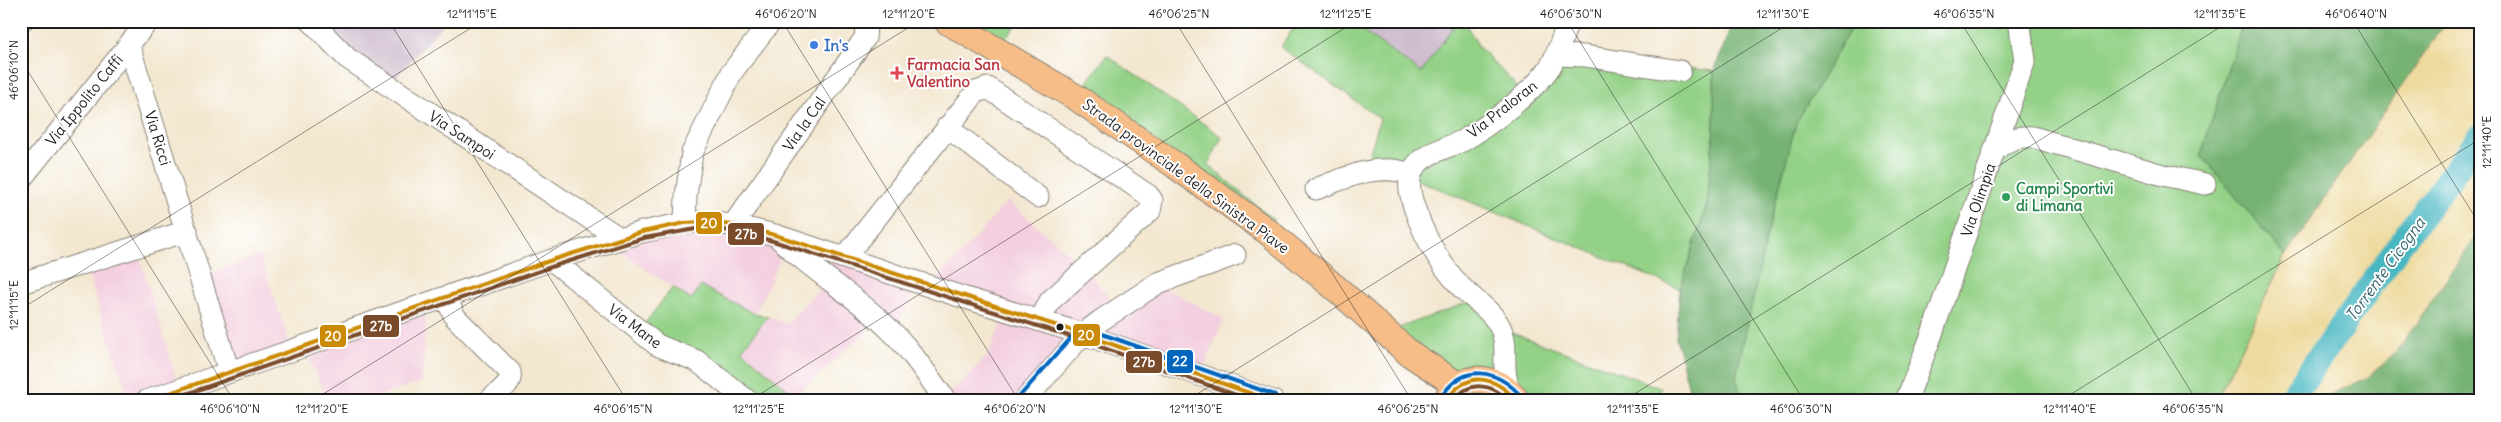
<svg xmlns="http://www.w3.org/2000/svg" width="2501" height="422" viewBox="0 0 2501 422" font-family="Delius,sans-serif">
	<rect width="100%" height="100%" fill="#fff"/>
	<filter id="ink" filterUnits="userSpaceOnUse"><feTurbulence type="fractalNoise" baseFrequency=".02" numOctaves="2"/><feDisplacementMap in="SourceGraphic" scale="10" xChannelSelector="R" yChannelSelector="G"/><feConvolveMatrix kernelMatrix="1 2 1 2 8 2 1 2 1" color-interpolation-filters="sRGB"/></filter>
	<filter id="wash" filterUnits="userSpaceOnUse"><feTurbulence type="fractalNoise" baseFrequency=".0096" numOctaves="4" result="noise"/><feDisplacementMap in="SourceGraphic" scale="20" xChannelSelector="R" yChannelSelector="G"/><feGaussianBlur stdDeviation="1.12" result="paint"/><feColorMatrix in="noise" values="0 0 0 0 0 0 0 0 0 0 0 0 0 0 0 0 0 1.4 0 .05"/><feComposite in="paint" operator="in"/></filter>
	<g filter="url(#wash)">
		<rect width="100%" height="100%" fill="#f3e7d0"/>
		<path fill="#f3cfdf" d="M1008,201L1083,266L1117,307L1159,285L1224,319L1202,372L1087,333L1027,401H949L946,396L987,357L1008,308L934,284Z
			M727,223L920,280L894,332L878,321L795,396L742,349L768,316L786,324L824,284L786,247L755,314L701,286L691,300L609,244Z
			M136,245L178,385L130,401L84,263Z
			M260,255L291,348L232,367L204,276Z
			M427,300L422,382L362,401H328L303,345Z"/>
		<path fill="#cfbdce" d="M308,21H446L388,87Z
			M1350,21H1457L1421,73Z"/>
		<path fill="#93d186" stroke="#587651" d="M937,21H1020L994,53Z
			M1298,21H1350L1421,73L1457,21H1464L1479,47L1522,92L1551,53L1714,71V129L1707,204L1680,289L1408,176H1363L1380,119L1281,47Z
			M1855,21H2243L2201,155L2285,256L2216,401H1742L1736,377L1766,238L1796,123Z
			M1107,55L1222,137L1208,165L1274,220L1265,226L1072,102Z
			M701,286L755,314L768,316L742,350L795,396L789,401H751L642,327L673,287L691,300Z
			M1472,301L1510,332L1661,388L1655,401H1455L1382,334Z"/>
		<path fill="#76b373" stroke="#496848" d="M1733,21H1855L1796,123L1766,238L1736,377L1742,401H1692L1676,338L1680,289L1707,204L1714,129V71Z
			M2243,21H2447L2285,256L2201,155Z
			M2480,231V401H2314L2367,378L2397,351Z"/>
		<path fill="#eeda9e" stroke="#857b5d" d="M2447,21H2480V231L2397,351L2367,378L2314,401H2216L2285,256Z"/>
		<g fill="none" stroke-linecap="round" stroke-linejoin="round">
			<path stroke="#49b7c2" stroke-width="26" d="M2289,401L2402,241L2480,137"/>
		</g>
	</g>
	<g filter="url(#ink)">
		<g fill="none" stroke-linecap="round" stroke-linejoin="round">
			<g stroke="#888276" stroke-width="23">
				<path id="minor" d="M311,21L347,58L621,239
					M129,45L229,372
					M1556,55L1585,56L1680,71
					M947,127L1038,197
					M1996,149C2008,140 2017,136 2033,137L2163,175L2205,184
					M21,179L148,21
					M1316,189C1347,177 1378,162 1411,174
					M685,223L686,196L692,153L732,72L771,21
					M733,225L865,38L866,27L863,21
					M779,238C812,271 853,294 886,326C910,348 927,375 946,401
					M845,257L976,92L988,88L1148,195L1152,200L1150,211L1050,301L1040,321
					M552,260L657,345L697,361L748,401
					M21,283L187,231
					M446,298L455,317L510,372C513,385 497,392 489,401
					M1510,391C1499,366 1511,346 1499,325C1491,310 1474,300 1462,288C1441,266 1424,236 1414,207C1410,194 1406,179 1415,167C1425,152 1448,148 1464,140C1489,126 1534,91 1550,67C1558,53 1563,36 1568,21
					M146,401L552,260L642,232L685,223L702,222L733,225L775,235L956,295L1083,334L1273,401
					M1024,401L1083,334L1100,321L1158,283L1235,255
					M1906,401L1932,334L2025,60L2019,21"/>
			</g>
			<g stroke="#888276" stroke-width="28">
				<path id="major" d="M947,21L1077,98L1175,165L1267,231L1338,290L1409,353L1459,386
					M1446,401C1462,369 1499,376 1517,401"/>
			</g>
			<use href="#minor" stroke="#fff" stroke-width="21"/>
			<use href="#major" stroke="#f7bd88" stroke-width="26"/>
			<g stroke="#fff" stroke-width="8">
				<path id="bus-1" d="M147,401L552,260L642,232L685,223L702,222L733,225L775,235L1083,334L1272,401
					M1446,401C1467,370 1494,375 1517,401"/>
			</g>
			<g stroke="#fff" stroke-width="8">
				<path id="bus-2" d="M166,401L554,266L644,238L702,228L732,231L773,241L1081,340L1253,401
					M1454,401C1468,380 1493,383 1508,401"/>
			</g>
			<g stroke="#fff" stroke-width="8">
				<path id="bus-3" d="M1085,328L1275,395
					M1019,397L1078,330
					M1441,397C1464,363 1496,368 1522,397"/>
			</g>
			<use href="#bus-1" stroke="#cb8a06" stroke-width="4"/>
			<use href="#bus-2" stroke="#7a4b2a" stroke-width="4"/>
			<use href="#bus-3" stroke="#0065bd" stroke-width="4"/>
		</g>
	</g>
	<path fill="none" stroke="#1c1c1c" stroke-width="1" stroke-opacity="0.45" d="M389,21L627,401M782,21L1019,401M1175,21L1412,401M1567,21L1804,401M1960,21L2197,401M2353,21L2480,225M21,36L45,21M21,60L234,401M21,309L482,21M312,401L919,21M749,401L1356,21M1186,401L1793,21M1623,401L2230,21M2060,401L2480,139"/>
	<circle fill="#3f7fe0" stroke="#fff" stroke-width="2" cx="814" cy="45" r="5"/>
	<path fill="#e0444e" stroke="#fff" stroke-width="2" d="M894.5 65.5h5v5h5v5h-5v5h-5v-5h-5v-5h5z"/>
	<circle fill="#2e9e5b" stroke="#fff" stroke-width="2" cx="2006" cy="197" r="5"/>
	<circle fill="#1c1c1c" stroke="#fff" stroke-width="2" cx="1060" cy="327" r="4.5"/>
	<g text-anchor="middle" dominant-baseline="central" stroke-width="4" stroke-linejoin="round" paint-order="stroke">
		<g font-size="15" font-weight="bold" fill="#366cbe" stroke="#fff" text-anchor="start">
			<text x="824" y="45">In's</text>
		</g>
		<g font-size="15" font-weight="bold" fill="#be3a42" stroke="#fff" text-anchor="start">
			<text x="907" y="64">Farmacia San<tspan x="907" dy="17">Valentino</tspan></text>
		</g>
		<g font-size="15" fill="#1c1c1c" stroke="#fff">
			<text transform="translate(84 100) rotate(-51)">Via Ippolito Caffi</text>
			<text transform="translate(1502 109) rotate(-38)">Via Praloran</text>
			<text transform="translate(804 124) rotate(-55)">Via la Cal</text>
			<text transform="translate(462 135) rotate(33)">Via Sampoi</text>
			<text transform="translate(158 138) rotate(73)">Via Ricci</text>
			<text transform="translate(1186 176) rotate(36)">Strada provinciale della Sinistra Piave</text>
			<text transform="translate(1978 200) rotate(-71)">Via Olimpia</text>
			<text transform="translate(635 326) rotate(37)">Via Mane</text>
		</g>
		<g font-size="15" font-weight="bold" fill="#27864d" stroke="#fff" text-anchor="start">
			<text x="2016" y="188">Campi Sportivi<tspan x="2016" dy="17">di Limana</tspan></text>
		</g>
		<g font-size="16" font-style="italic" fill="#306267" stroke="#fff">
			<text transform="translate(2385 269) rotate(-54)">Torrente Cicogna</text>
		</g>
	</g>
	<g stroke="#fff" stroke-width="2">
		<rect x="695" y="211" width="28" height="24" rx="5" fill="#cb8a06"/>
		<rect x="727" y="222" width="38" height="24" rx="5" fill="#7a4b2a"/>
		<rect x="362" y="314" width="38" height="24" rx="5" fill="#7a4b2a"/>
		<rect x="1072" y="323" width="29" height="24" rx="5" fill="#cb8a06"/>
		<rect x="319" y="324" width="28" height="24" rx="5" fill="#cb8a06"/>
		<rect x="1166" y="349" width="28" height="25" rx="5" fill="#0065bd"/>
		<rect x="1125" y="350" width="38" height="24" rx="5" fill="#7a4b2a"/>
	</g>
	<g font-size="14" text-anchor="middle" font-weight="bold" fill="#fff">
		<text x="709" y="228">20</text>
		<text x="746" y="239">27b</text>
		<text x="381" y="331">27b</text>
		<text x="1086" y="340">20</text>
		<text x="333" y="341">20</text>
		<text x="1180" y="366">22</text>
		<text x="1144" y="367">27b</text>
	</g>
	<rect width="2501" height="422" fill="none" stroke="#fff" stroke-width="55"/>
	<rect x="28" y="28" width="2446" height="366" fill="none" stroke="#1c1c1c" stroke-width="2"/>
	<g font-size="12" text-anchor="middle" fill="#1c1c1c">
		<text x="472" y="18">12°11'15"E</text>
		<text x="786" y="18">46°06'20"N</text>
		<text x="909" y="18">12°11'20"E</text>
		<text x="1179" y="18">46°06'25"N</text>
		<text x="1346" y="18">12°11'25"E</text>
		<text x="1571" y="18">46°06'30"N</text>
		<text x="1783" y="18">12°11'30"E</text>
		<text x="1964" y="18">46°06'35"N</text>
		<text x="2220" y="18">12°11'35"E</text>
		<text x="2356" y="18">46°06'40"N</text>
		<text transform="translate(14 70) rotate(-90)" y="4">46°06'10"N</text>
		<text transform="translate(2487 142) rotate(-90)" y="4">12°11'40"E</text>
		<text transform="translate(14 305) rotate(-90)" y="4">12°11'15"E</text>
		<text x="230" y="413">46°06'10"N</text>
		<text x="322" y="413">12°11'20"E</text>
		<text x="623" y="413">46°06'15"N</text>
		<text x="759" y="413">12°11'25"E</text>
		<text x="1015" y="413">46°06'20"N</text>
		<text x="1196" y="413">12°11'30"E</text>
		<text x="1408" y="413">46°06'25"N</text>
		<text x="1633" y="413">12°11'35"E</text>
		<text x="1801" y="413">46°06'30"N</text>
		<text x="2070" y="413">12°11'40"E</text>
		<text x="2193" y="413">46°06'35"N</text>
	</g>
</svg>
